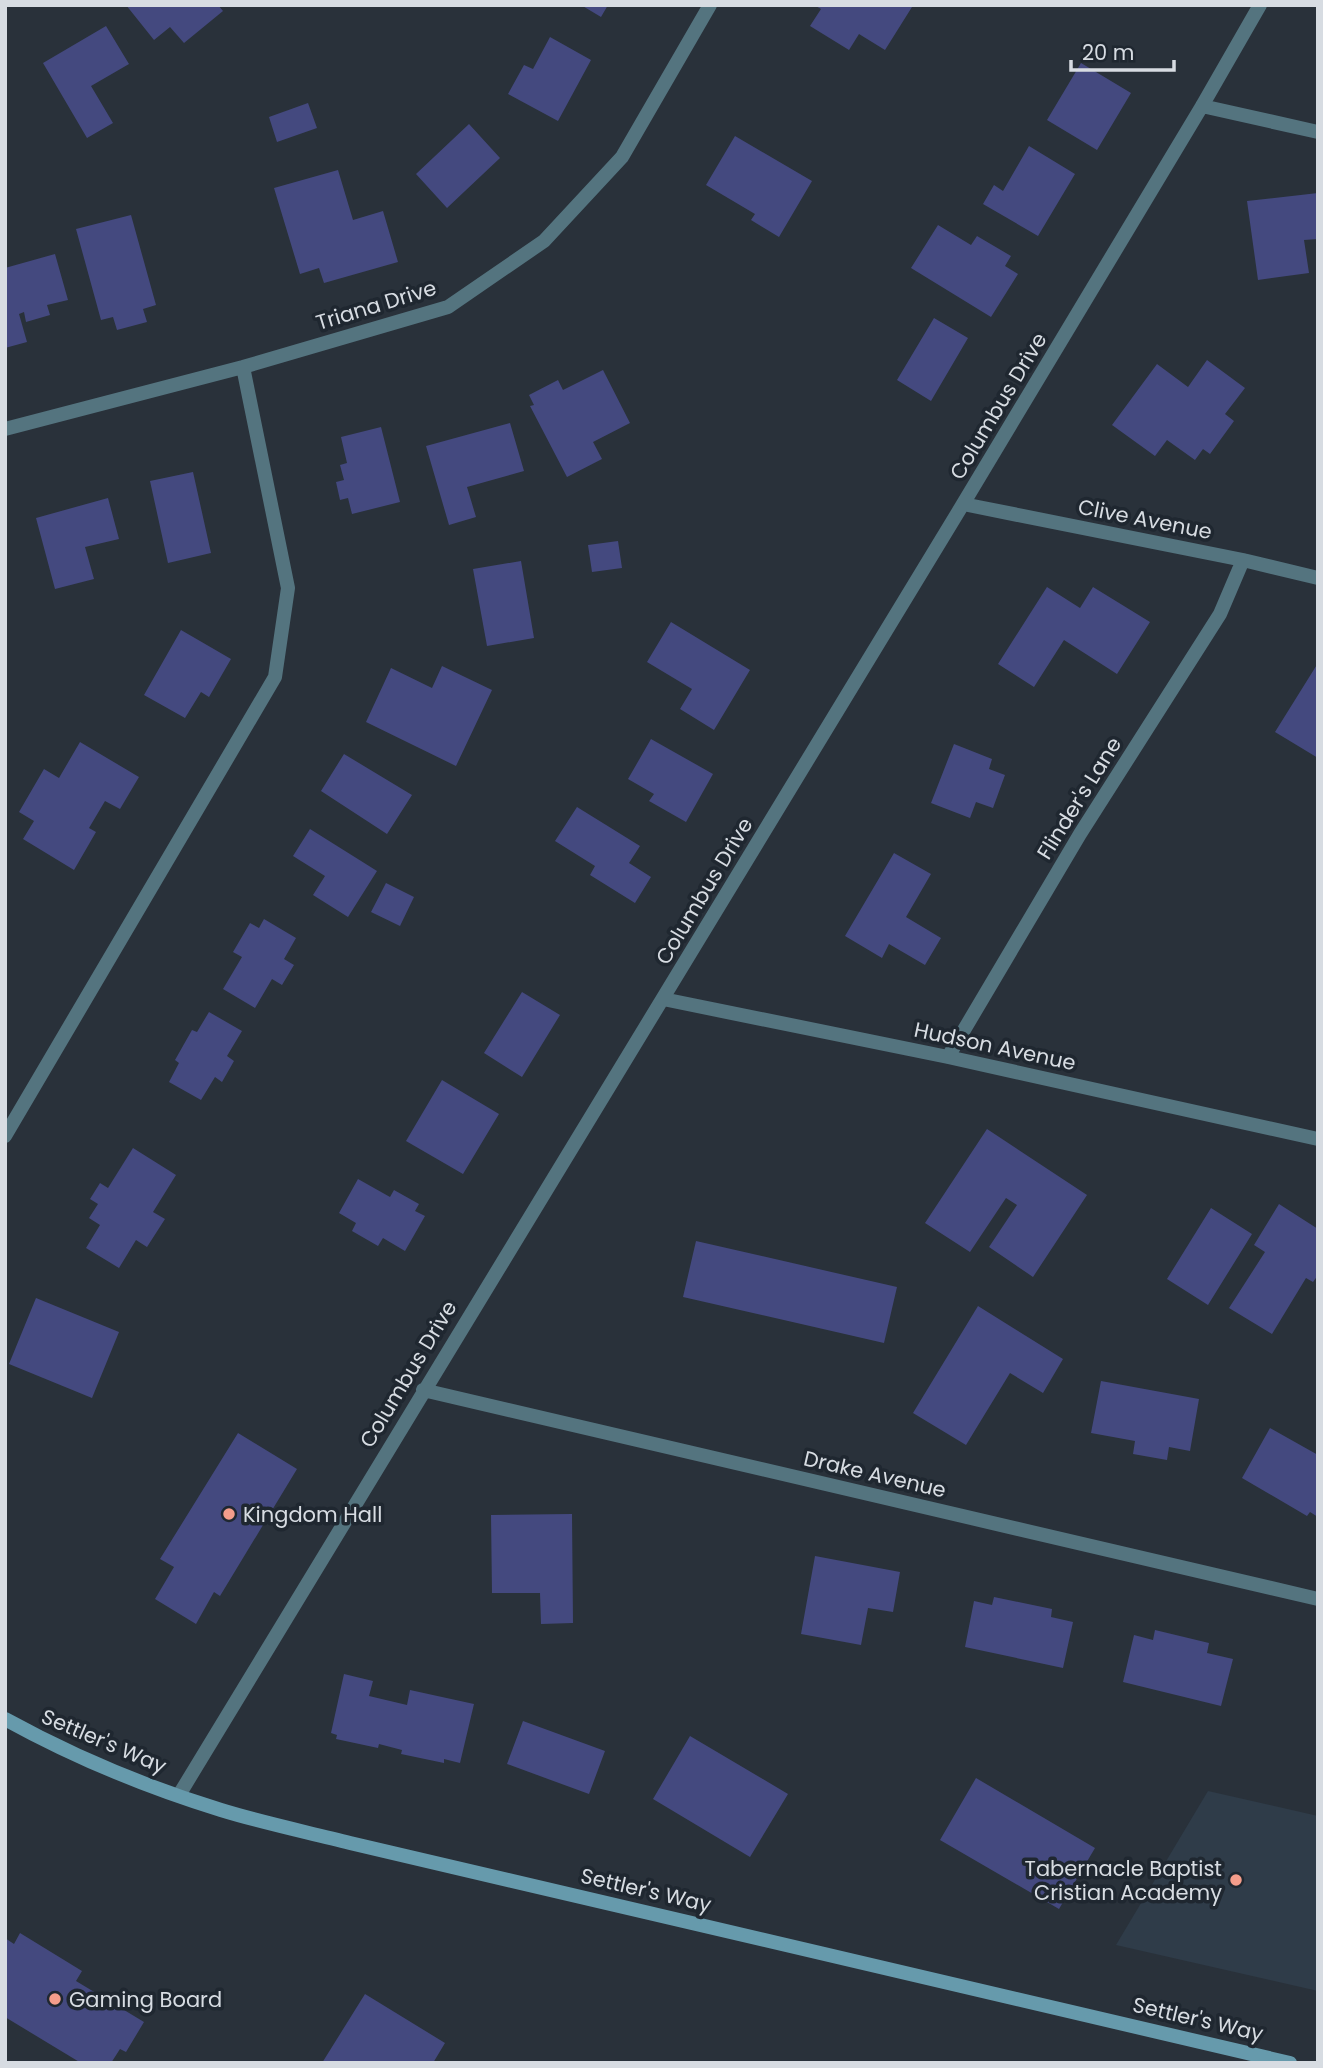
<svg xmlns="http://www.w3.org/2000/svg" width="1323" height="2068" viewBox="0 0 1323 2068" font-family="Poppins,sans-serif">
	<rect width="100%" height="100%" fill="#29313a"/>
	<path fill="#2f3c49" d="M1208,1791L1318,1816V1991L1116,1945Z"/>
	<path fill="#44497f" d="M126,5H218L223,11L184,43L170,27L154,40Z
		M581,5H608L601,17Z
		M814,5H910L912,7L885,50L859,34L849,50L810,26L821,9Z
		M106,26L129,64L91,86L113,123L87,138L43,63Z
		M550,37L591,60L558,121L508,94L524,65L533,69Z
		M1081,63L1131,93L1097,150L1047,120Z
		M308,103L317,128L277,142L269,117Z
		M469,124L500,158L447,208L416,174Z
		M735,136L812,181L779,237L751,220L755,214L706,185Z
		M1029,146L1075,174L1038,236L983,204L994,185L1003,191Z
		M338,170L353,220L383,211L398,262L324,283L319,268L300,274L274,188Z
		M1318,193V239L1304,240L1309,273L1258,280L1247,201Z
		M131,215L156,305L143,309L147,322L117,330L113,317L101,320L76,229Z
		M938,225L971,245L977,236L1011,256L1005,266L1018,274L991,317L911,268Z
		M55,254L68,300L47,305L50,315L26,322L24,312L19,314L27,342L5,348V268Z
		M934,318L968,338L931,401L897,380Z
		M1207,360L1245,388L1225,414L1234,421L1210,454L1203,449L1195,460L1167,440L1155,456L1112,425L1157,364L1188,387Z
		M603,370L630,423L593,442L602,459L567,477L530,406L534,405L529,395L558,380L563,390Z
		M510,423L524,471L467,487L476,517L449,525L426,446Z
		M381,427L400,502L352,514L348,498L340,500L336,482L344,480L340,465L347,463L341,437Z
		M193,472L211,553L168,563L150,481Z
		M108,498L119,539L85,547L94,579L55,589L36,518Z
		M618,541L622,568L592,572L588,545Z
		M521,561L534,638L487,646L473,569Z
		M1047,587L1080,608L1093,587L1150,622L1117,674L1064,640L1034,687L998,664Z
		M671,622L750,670L714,730L680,709L692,689L647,662Z
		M181,630L231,659L209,697L201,692L185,718L144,695Z
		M1318,663V758L1275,732Z
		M442,666L492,690L456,766L366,722L391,668L432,688Z
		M651,739L713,774L686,822L649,801L654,794L628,779Z
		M80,742L139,777L120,809L105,801L89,828L96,832L74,870L23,839L34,821L19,812L44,769L59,778Z
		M954,744L992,759L989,769L1005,775L993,808L976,802L970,818L931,803Z
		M344,754L412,795L387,834L321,791Z
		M577,807L640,846L629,863L651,877L635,903L590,875L595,866L555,841Z
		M310,829L377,871L348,917L313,895L325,876L293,856Z
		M894,853L931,874L906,917L941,938L925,965L889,944L882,958L845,936Z
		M386,883L414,897L400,926L371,912Z
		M264,919L296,938L284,959L294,965L282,985L272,979L255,1008L223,989L242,957L233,952L250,923L259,928Z
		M522,992L560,1015L522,1077L484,1053Z
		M209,1012L242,1031L227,1056L234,1061L222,1082L215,1077L201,1100L169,1082L179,1063L175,1060L192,1030L197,1032Z
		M442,1080L499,1114L463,1174L406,1141Z
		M987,1129L1087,1195L1033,1277L989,1247L1017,1205L1006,1198L970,1252L925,1223Z
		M133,1148L176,1175L153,1212L165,1219L147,1247L136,1240L119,1268L86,1248L100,1225L89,1218L98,1204L90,1199L100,1183L108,1188Z
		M358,1179L390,1197L394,1190L419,1204L415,1211L425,1216L405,1251L383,1238L378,1246L352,1231L356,1223L339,1213Z
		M1279,1204L1318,1229V1275L1313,1282L1306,1278L1272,1334L1229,1308L1265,1252L1254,1245Z
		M1211,1208L1252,1234L1208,1305L1167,1279Z
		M696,1241L897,1287L884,1343L683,1297Z
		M36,1298L119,1332L92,1398L9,1364Z
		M978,1306L1063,1359L1043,1393L1010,1373L966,1445L913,1413Z
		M1101,1381L1199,1399L1190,1451L1169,1447L1167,1460L1133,1454L1135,1441L1091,1433Z
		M1270,1428L1318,1455V1517L1310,1512L1307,1516L1242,1478Z
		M238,1433L297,1469L220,1596L214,1592L196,1624L155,1599L174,1567L160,1559Z
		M572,1514L573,1623L541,1624L540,1593H492L491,1515Z
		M815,1556L900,1572L893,1612L868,1608L861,1645L801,1634Z
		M994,1597L1052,1609L1051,1617L1073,1622L1063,1668L965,1647L974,1601L992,1605Z
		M1155,1630L1209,1643L1207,1653L1233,1659L1221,1706L1123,1682L1134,1635L1153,1640Z
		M344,1674L373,1681L369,1696L407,1705L410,1690L474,1704L460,1763L444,1759V1763L401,1754L402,1750L379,1744L378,1748L336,1739L337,1735L331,1733Z
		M523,1721L605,1751L589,1794L507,1764Z
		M690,1736L788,1794L750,1857L653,1799Z
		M976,1778L1095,1848L1059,1909L940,1840Z
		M20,1933L82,1971L76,1981L144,2022L126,2052L120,2049L111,2063H81L5,2017V1938L14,1944Z
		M365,1994L445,2043L433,2063H322Z"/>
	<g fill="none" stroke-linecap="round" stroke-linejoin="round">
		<path stroke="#54747f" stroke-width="14" d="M1202,106L1318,132
			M5,429L243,367L448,307L544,241L622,157L710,5
			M963,504L1243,560L1318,578
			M663,999L948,1057L1318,1139
			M948,1057L1080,834L1220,614L1243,560
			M5,1136L275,677L288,588L243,367
			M423,1390L1318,1599
			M179,1795L963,504L1202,106L1260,5"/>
		<path stroke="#669aac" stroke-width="14" d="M5,1719C74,1757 146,1787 221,1810C263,1823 307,1832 350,1843L1290,2063"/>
	</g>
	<g fill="#f49d8b" stroke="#1f2730" stroke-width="2.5">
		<circle cx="229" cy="1514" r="7"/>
		<circle cx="1236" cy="1880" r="7"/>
		<circle cx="55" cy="1999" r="7"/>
	</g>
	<g text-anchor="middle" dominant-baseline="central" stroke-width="7" stroke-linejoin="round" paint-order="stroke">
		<g font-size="21" fill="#d7dce2" stroke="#1f2730">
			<text transform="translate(376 305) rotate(-17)">Triana Drive</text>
			<text transform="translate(998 406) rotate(-59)">Columbus Drive</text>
			<text transform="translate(1145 519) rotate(11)">Clive Avenue</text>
			<text transform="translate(1079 798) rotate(-58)">Flinder's Lane</text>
			<text transform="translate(704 891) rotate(-59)">Columbus Drive</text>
			<text transform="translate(995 1046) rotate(12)">Hudson Avenue</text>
			<text transform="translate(408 1374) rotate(-59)">Columbus Drive</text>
			<text transform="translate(875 1474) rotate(13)">Drake Avenue</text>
			<text transform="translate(104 1741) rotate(23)">Settler's Way</text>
			<text transform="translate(646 1890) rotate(13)">Settler's Way</text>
			<text transform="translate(1198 2019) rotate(13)">Settler's Way</text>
		</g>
		<g font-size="21" fill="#d7dce2" stroke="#1f2730" text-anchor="start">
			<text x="243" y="1514">Kingdom Hall</text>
			<text x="1222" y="1868" text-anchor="end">Tabernacle Baptist<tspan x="1222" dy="24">Cristian Academy</tspan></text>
			<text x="69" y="1999">Gaming Board</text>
		</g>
	</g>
	<rect width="1323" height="2068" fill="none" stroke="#d7dce2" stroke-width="14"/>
	<path d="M1071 60v10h103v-10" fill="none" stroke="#d7dce2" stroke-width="3.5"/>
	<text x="1082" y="60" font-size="21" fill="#d7dce2" stroke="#1f2730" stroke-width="5" paint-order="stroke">20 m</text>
</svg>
